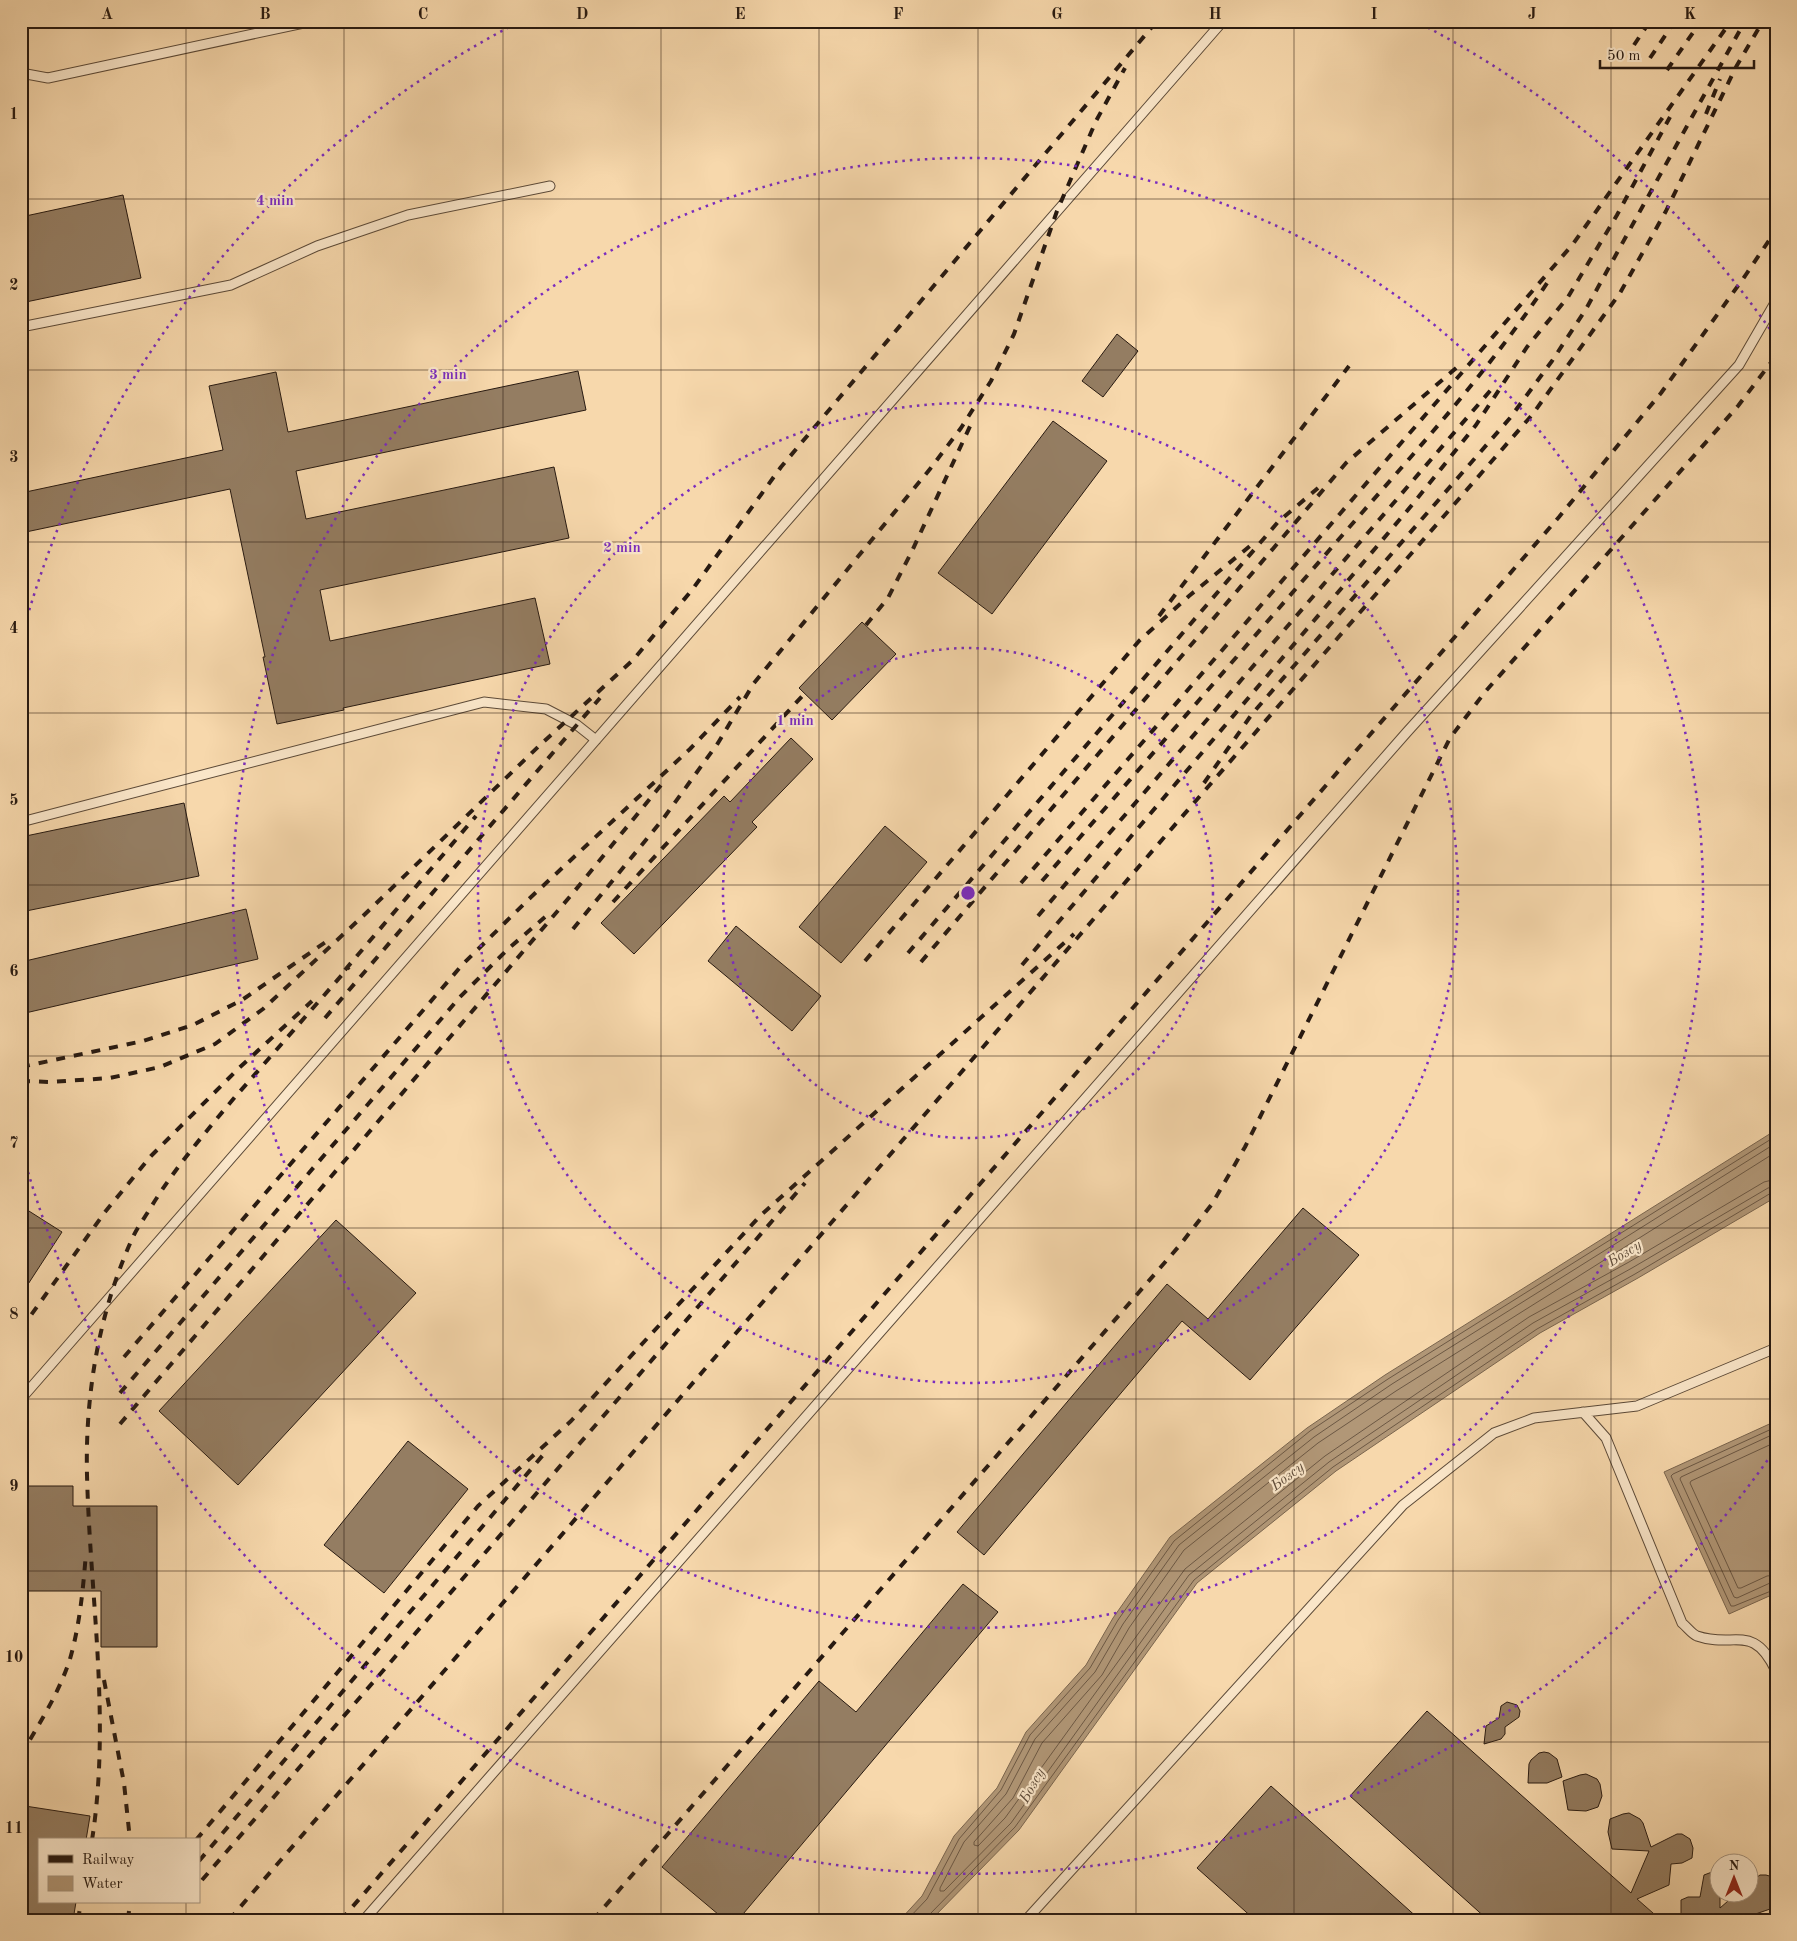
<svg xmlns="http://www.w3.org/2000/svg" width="1797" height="1941" viewBox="0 0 1797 1941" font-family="'Old Standard TT',serif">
	<rect width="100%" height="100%" fill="#f7d8ac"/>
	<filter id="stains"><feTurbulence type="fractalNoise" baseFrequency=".004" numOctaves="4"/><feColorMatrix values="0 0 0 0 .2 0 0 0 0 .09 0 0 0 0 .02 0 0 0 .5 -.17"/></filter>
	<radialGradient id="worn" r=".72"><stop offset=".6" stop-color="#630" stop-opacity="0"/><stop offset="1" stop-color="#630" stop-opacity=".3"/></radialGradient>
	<path fill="#b19777" stroke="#7a654e" d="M1776,1130V1197L1638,1278L1540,1333L1336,1471L1197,1583L1019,1830L931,1920H900L922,1896L954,1836L997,1788L1026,1732L1086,1665L1113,1618L1170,1537L1307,1428L1385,1375Z
		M1776,1421V1593L1729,1614L1664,1472Z"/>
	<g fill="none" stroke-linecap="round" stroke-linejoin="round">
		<path stroke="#6c5844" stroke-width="1" d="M1776,1143L1392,1384L1314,1437L1179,1545L1123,1624L1095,1672L1035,1739L1006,1794L964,1842L940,1888V1891H944L1011,1823L1189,1575L1329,1462L1533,1323L1632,1268L1768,1188L1776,1186
			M1776,1152L1396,1391L1318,1443L1184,1550L1129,1628L1102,1675L1042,1743L1013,1798L974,1842V1845L978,1846L1005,1818L1185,1569L1325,1456L1529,1317L1629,1262L1764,1182L1776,1179
			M1776,1427L1673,1474L1671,1476L1731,1606H1734L1776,1589
			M1776,1433L1681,1477L1680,1479L1734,1597L1737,1598L1770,1583L1776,1582
			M1776,1442L1691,1481L1690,1483L1738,1588H1741L1767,1576L1776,1575
			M907,1920L927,1899L959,1839L1001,1790L1030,1735L1090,1668L1118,1620L1174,1541L1310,1431L1388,1379L1776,1136
			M928,1920L930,1914L1015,1827L1194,1580L1333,1467L1537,1329L1635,1274L1771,1193H1776"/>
	</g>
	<path fill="#947d62" stroke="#281a11" d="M123,195L141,278L21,303V217Z
		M1117,334L1138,351L1103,397L1082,381Z
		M578,371L586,410L296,471L306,519L554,467L569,538L320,590L330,641L535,598L550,664L343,708L344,710L277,724L263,657H265L230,489L21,533V493L223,450L209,386L276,372L288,432Z
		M1053,421L1107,461L992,614L938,573Z
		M862,622L896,654L832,720L799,688Z
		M791,738L813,759L752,822L757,827L634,954L601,923L724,796L730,802Z
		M184,803L199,876L21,912V837Z
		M885,826L927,862L841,963L799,927Z
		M246,909L258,959L21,1014V962Z
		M736,926L821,996L792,1031L708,961Z
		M21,1206L62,1232L21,1295Z
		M1303,1208L1359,1255L1250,1380L1182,1321L984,1555L957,1532L1167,1284L1208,1319Z
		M336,1220L416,1293L238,1485L159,1411Z
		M408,1441L468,1489L384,1593L324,1545Z
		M21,1486H73V1506H157V1647H101V1591H21Z
		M963,1584L998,1612L738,1920H725L662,1867L819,1681L856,1712Z
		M1507,1702L1517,1705L1520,1711L1519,1717L1505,1727V1734L1501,1739L1484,1744L1486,1726L1499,1718L1501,1706Z
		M1427,1711L1631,1893L1649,1851L1612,1849L1608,1832L1610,1819L1623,1814L1629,1813L1640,1819L1643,1823L1651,1847L1677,1834H1682L1690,1839L1693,1848L1692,1858L1682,1863L1671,1864L1669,1885L1637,1899L1661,1920H1488L1350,1796Z
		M1544,1752L1549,1753L1557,1759L1562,1777L1547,1783H1528L1529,1764L1531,1760L1539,1753Z
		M1586,1774L1597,1779L1600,1784L1602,1796L1598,1807L1586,1811L1568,1810L1563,1781L1580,1775Z
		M1271,1786L1420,1920H1255L1197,1868Z
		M25,1806L90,1816L86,1840H39V1902H76L73,1920H21V1828Z
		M1720,1869V1908L1736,1894H1750V1882L1760,1875H1766L1776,1878V1907L1738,1920H1681V1900L1688,1897H1700L1704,1875Z"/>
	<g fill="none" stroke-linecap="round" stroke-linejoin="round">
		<g stroke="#5c4a38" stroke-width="11">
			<path id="service" d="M21,73L48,78L313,21
				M21,327L231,285L317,246L408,215L550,186
				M21,822L484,702L546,709L577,725L596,740
				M21,1399L1223,21
				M1583,1412L1606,1438L1682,1623C1687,1627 1692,1634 1697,1636C1734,1649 1753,1622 1776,1671
				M364,1920L1407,732L1739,365L1776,301
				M1026,1920L1403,1505L1494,1433L1534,1418L1637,1406L1776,1348"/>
		</g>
		<use href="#service" stroke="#fae6c9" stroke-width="9"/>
		<path stroke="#281a11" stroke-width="4" stroke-dasharray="9 9" stroke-linecap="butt" d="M1634,45L1650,21
			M1650,58L1675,21
			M1667,70L1701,21
			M1706,114L1720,79
			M1159,616L1349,366
			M866,625L888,598L912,551L972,422
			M1204,783L1252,714L1510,418L1552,361L1586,309L1745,21
			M1042,881C1141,767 1240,653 1339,539C1412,455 1490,371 1551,277
			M1021,883L1573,244L1731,21
			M613,902L805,693
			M1038,916L1496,384
			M573,929L663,819L718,743L754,683L930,469L961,428L991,381L1014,334L1057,211L1096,121L1125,68
			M908,953L1278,522L1318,488
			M865,961L1139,641L1189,596L1256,541
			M921,962L1346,463L1463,362
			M1022,965L1412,505L1476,425L1527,347L1568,297L1617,215L1670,117
			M345,970L476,816
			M325,1018L600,698
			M21,1067L143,1041L193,1025L242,1000L330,939
			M21,1081L50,1082L110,1078L160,1067L215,1044L263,1009L363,916L540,745L633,660L692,590L781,467L1157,21
			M21,1329L105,1212L151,1156L238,1069L312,1001
			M124,1357L463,964L530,898L690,749L740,697
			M120,1393L460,997L508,949L545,917
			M120,1424L573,893L666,779
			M104,1680L124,1783L130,1840
			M21,1755C39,1724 59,1693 70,1659C80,1624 83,1589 86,1553
			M92,1840C111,1719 90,1597 87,1475C85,1394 99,1311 133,1237C137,1228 143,1220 148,1212C173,1170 204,1134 235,1097C273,1054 311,1010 349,967
			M196,1840L478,1506L571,1421L760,1216L1074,934
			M199,1861L543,1455
			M202,1880L805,1183
			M78,1920L81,1902
			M128,1920L130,1902
			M229,1920L1180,819L1532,415L1620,293L1666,211L1736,67L1763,21
			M341,1920L1559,517L1661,393L1745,276L1776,230
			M593,1920L1180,1245L1212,1204L1245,1147L1450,738L1485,692L1738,406L1776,356"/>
	</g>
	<path fill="none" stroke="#281a11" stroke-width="1" stroke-opacity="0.55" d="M186,21V1840M344,21V1920M503,21V1920M661,21V1920M819,21V1920M978,21V1920M1136,21V1920M1294,21V1920M1453,21V1920M1611,21V1920M21,199H1776M21,370H1776M21,542H1776M21,713H1776M21,885H1776M21,1056H1776M21,1228H1776M21,1399H1776M21,1571H1776M21,1742H1776M186,1902V1920"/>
	<g fill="none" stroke="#7b2cbf" stroke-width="2.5" stroke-dasharray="2.5 5">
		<circle cx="968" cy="893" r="245"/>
		<circle cx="968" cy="893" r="490"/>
		<circle cx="968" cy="893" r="735"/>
		<path d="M1776 1448A980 980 0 0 1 21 1147M21 639A980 980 0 0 1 515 24M1421 24A980 980 0 0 1 1776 338"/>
	</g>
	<g text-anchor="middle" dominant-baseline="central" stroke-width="4.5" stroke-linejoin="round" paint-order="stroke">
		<g font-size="15" font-style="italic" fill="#5f4c3a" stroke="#fae6c9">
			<text transform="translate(1625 1254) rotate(-32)">Бозсу</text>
			<text transform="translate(1288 1477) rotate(-37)">Бозсу</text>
			<text transform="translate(1033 1786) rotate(-61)">Бозсу</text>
		</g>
	</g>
	<circle cx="968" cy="893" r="8" fill="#7b2cbf" stroke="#fae6c9" stroke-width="2.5"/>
	<g font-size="15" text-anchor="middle" font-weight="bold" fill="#7b2cbf" stroke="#fae6c9" stroke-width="4.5" stroke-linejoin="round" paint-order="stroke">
		<text x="275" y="205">4 min</text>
		<text x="448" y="379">3 min</text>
		<text x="622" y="552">2 min</text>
		<text x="795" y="725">1 min</text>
	</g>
	<rect width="1797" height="1941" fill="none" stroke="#f7d8ac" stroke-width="55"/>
	<rect x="38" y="1838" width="162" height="65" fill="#fae6c9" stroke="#a6947f"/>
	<rect x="48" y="1855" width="25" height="8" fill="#281a11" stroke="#a6947f"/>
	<text x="82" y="1864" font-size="15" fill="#281a11">Railway</text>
	<rect x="48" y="1876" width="25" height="15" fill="#b19777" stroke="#a6947f"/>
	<text x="82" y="1888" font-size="15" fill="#281a11">Water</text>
	<g transform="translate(1734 1878)"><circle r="24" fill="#fae6c9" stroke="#a6947f"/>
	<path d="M0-4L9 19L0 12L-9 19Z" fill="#8f2418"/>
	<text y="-8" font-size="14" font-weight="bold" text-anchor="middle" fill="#281a11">N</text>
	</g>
	<path d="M1600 60v8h154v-8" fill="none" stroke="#281a11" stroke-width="2.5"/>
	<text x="1607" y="60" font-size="15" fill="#281a11" stroke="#fae6c9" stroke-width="4" paint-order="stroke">50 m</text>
	<rect x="28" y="28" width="1742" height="1886" fill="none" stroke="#281a11" stroke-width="2"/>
	<g font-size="16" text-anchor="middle" font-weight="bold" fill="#281a11">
		<text x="107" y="19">A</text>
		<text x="265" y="19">B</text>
		<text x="423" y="19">C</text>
		<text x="582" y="19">D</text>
		<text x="740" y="19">E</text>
		<text x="898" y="19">F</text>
		<text x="1057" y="19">G</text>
		<text x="1215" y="19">H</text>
		<text x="1374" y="19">I</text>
		<text x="1532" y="19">J</text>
		<text x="1690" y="19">K</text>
		<text x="14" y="119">1</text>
		<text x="14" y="290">2</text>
		<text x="14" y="462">3</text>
		<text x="14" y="633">4</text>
		<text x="14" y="805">5</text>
		<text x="14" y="976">6</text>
		<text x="14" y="1148">7</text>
		<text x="14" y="1319">8</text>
		<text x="14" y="1491">9</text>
		<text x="14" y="1662">10</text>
		<text x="14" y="1833">11</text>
	</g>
	<rect width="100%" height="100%" filter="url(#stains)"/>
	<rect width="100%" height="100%" fill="url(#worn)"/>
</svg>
